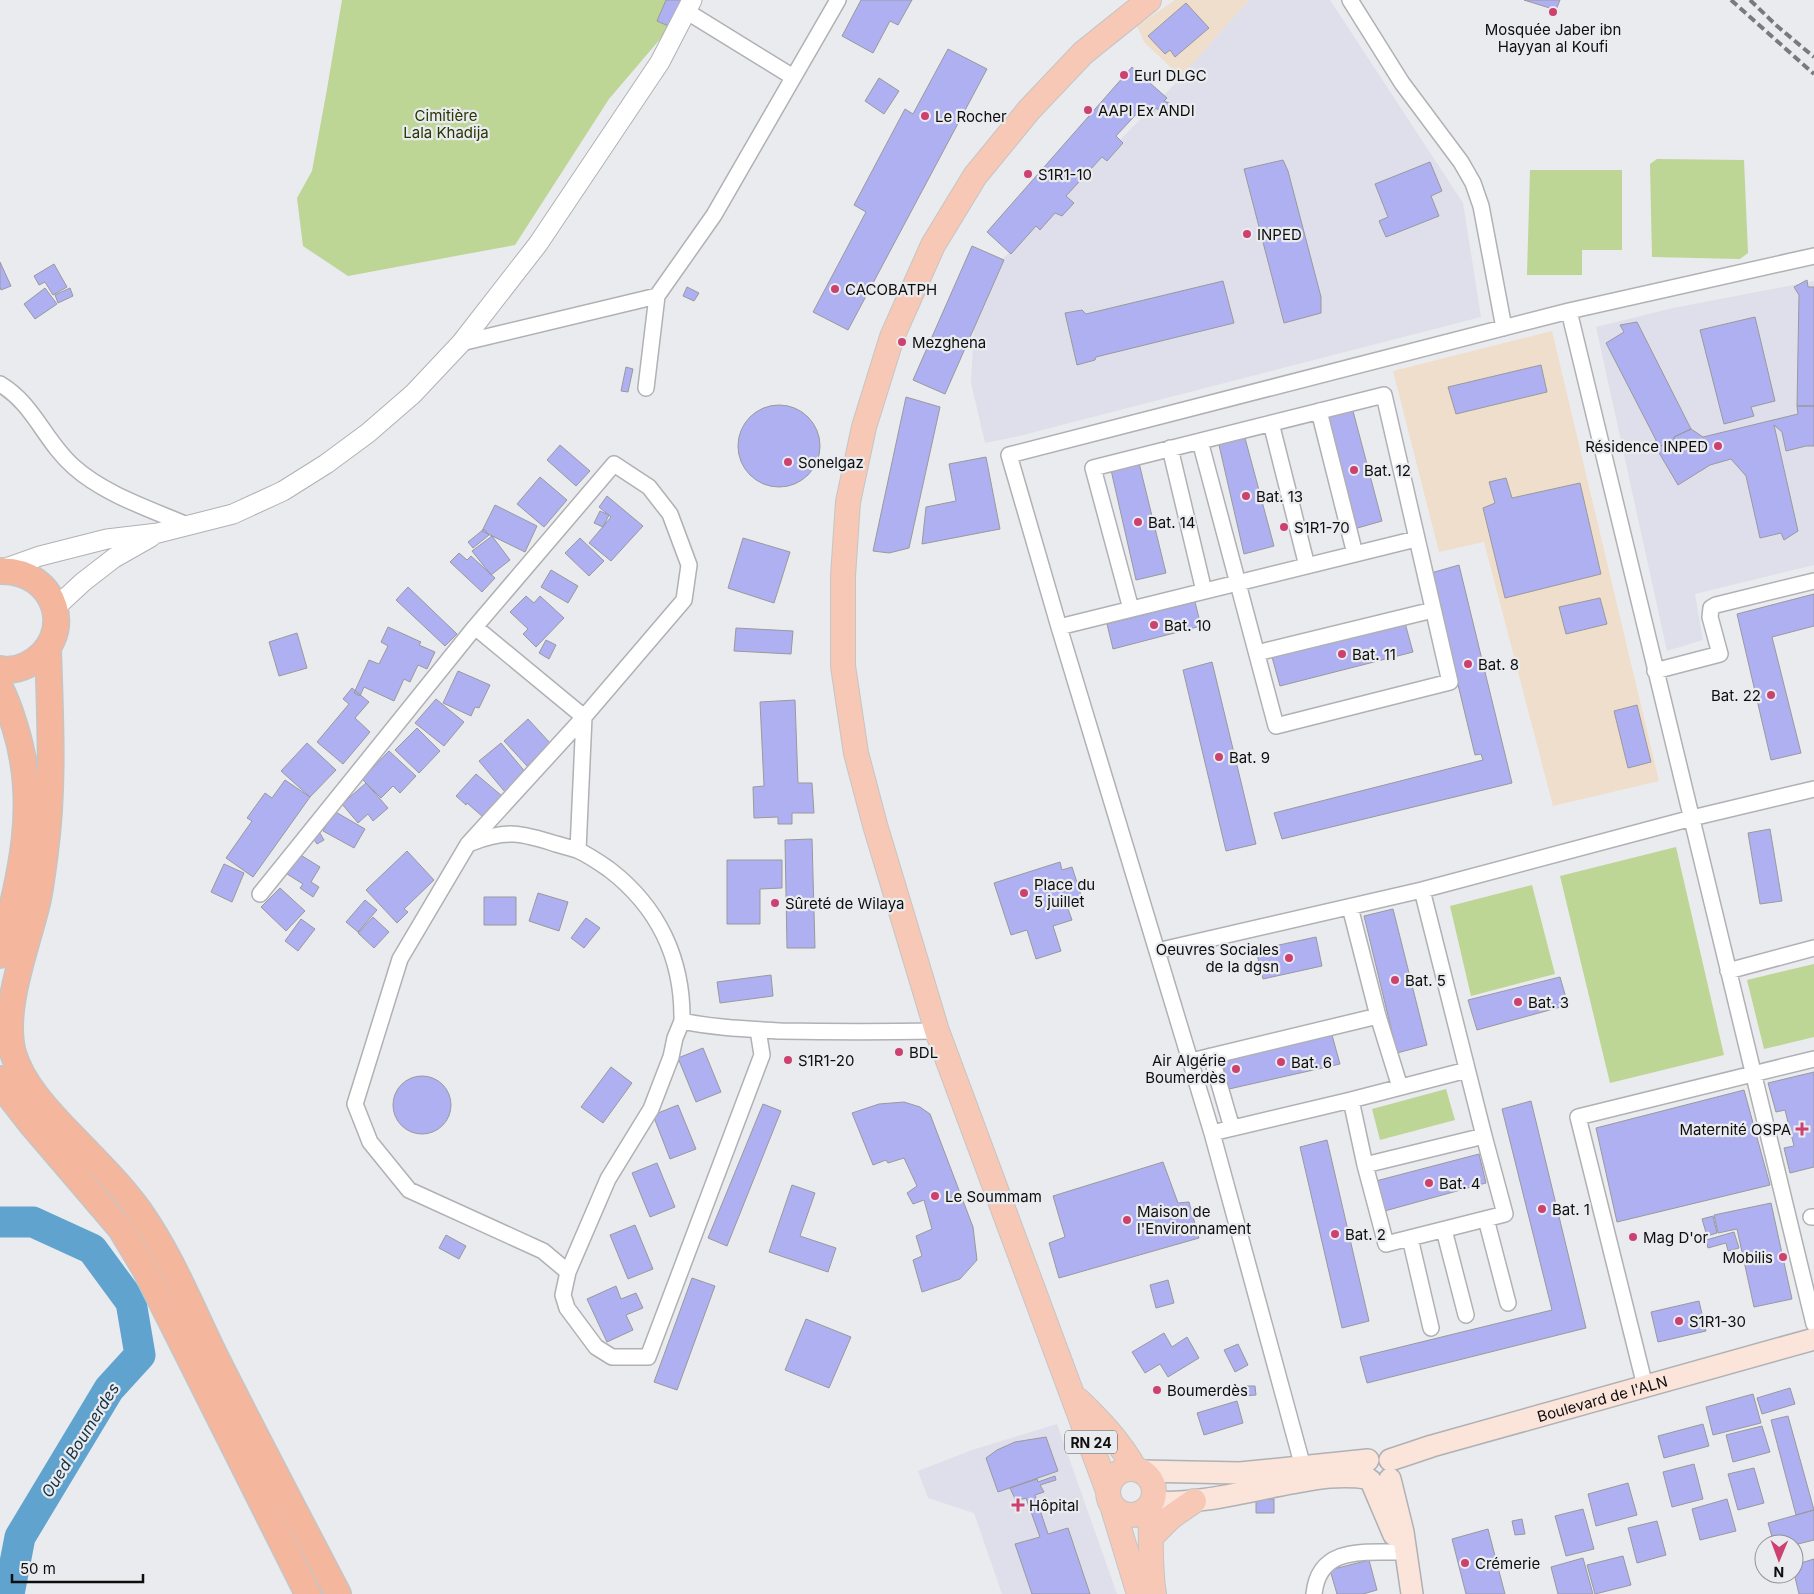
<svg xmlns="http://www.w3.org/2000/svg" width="1814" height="1594" viewBox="0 0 1814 1594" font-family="Inter,sans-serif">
	<rect width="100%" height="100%" fill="#eaebee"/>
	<path fill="#efdecc" d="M1175,0H1249L1181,77L1144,42L1137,26Z
		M1552,331L1659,781L1553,806L1484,542L1439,552L1393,371Z"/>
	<path fill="#dedfea" d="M1249,0H1330L1463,203L1481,317L1019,436L985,443L971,383L974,326L996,266L1170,89Z
		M1814,281V565L1695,594L1703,640L1667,651L1596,327L1673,308Z
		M1057,1424L1117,1594H1002L974,1513L928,1498L918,1471L972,1450Z"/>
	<path fill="#bdd595" d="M342,0H680L667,31L609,99L515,245L348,276L303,246L297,198L312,171L327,89Z
		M1657,159L1744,160L1748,253L1740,259L1652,257L1650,164Z
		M1530,170H1622V250H1582V275H1527Z
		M1676,847L1724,1055L1610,1083L1560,876Z
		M1532,885L1555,974L1471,996L1450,906Z
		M1814,964V1037L1764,1049L1747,980Z
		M1446,1089L1455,1120L1380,1140L1372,1109Z"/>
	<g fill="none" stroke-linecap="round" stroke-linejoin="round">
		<path stroke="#61a3cf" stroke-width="31" d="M0,1222H33L92,1249L131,1302L140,1355L109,1389L20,1537L9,1594"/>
	</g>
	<path fill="#afb0f2" stroke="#99999c" d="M666,0H685L673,28L657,21Z
		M861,0H912L898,25L890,21L873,53L842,36Z
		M1524,0H1560L1556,10Z
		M1186,3L1209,28L1175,57L1170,50L1165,54L1148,36Z
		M948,49L987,69L848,330L813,312L866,212L854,205L905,109L913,114Z
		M1132,67L1167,98L1164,101L1176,106L1162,113L1156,108L1149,116L1141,109L1116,136L1123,143L1107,161L1102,157L1066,196L1074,203L1062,216L1055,213L1040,230L1036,226L1011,254L987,232Z
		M879,78L899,91L884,114L865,101Z
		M1283,160L1288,171L1321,297V313L1284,323L1244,169Z
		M1430,162L1442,191L1431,196L1439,216L1386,237L1379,221L1388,217L1375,184Z
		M972,246L1004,260L945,394L913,380Z
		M0,262L11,286L1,290L0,287Z
		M54,264L67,287L53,295L45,282L39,285L34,276Z
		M1807,280L1808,287H1814V406H1797L1799,295L1794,287Z
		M1223,281L1234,323L1096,357L1095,360L1077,365L1065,313L1082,310L1086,314Z
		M687,287L699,293L694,301L683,296Z
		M45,288L57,304L35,319L24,304Z
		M70,288L73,296L58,303L55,295Z
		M1755,317L1775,401L1751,407L1754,416L1724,424L1700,330Z
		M1637,322L1691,429L1674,437L1675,445L1655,446L1656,440L1606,343L1624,332L1620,325Z
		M1541,365L1547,392L1456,414L1448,387Z
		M626,367L633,369L628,392L621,391Z
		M906,397L940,407L909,548L889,553L873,551Z
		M738 446a41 41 0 1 1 82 0a41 41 0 1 1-82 0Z
		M1797,406H1814V446H1806L1786,451L1782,432L1774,425L1798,531L1784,540L1781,533L1760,538L1746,476L1731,459L1710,465L1678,485L1655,446L1675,445L1674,437L1691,429L1703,437L1798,414Z
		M1353,411L1382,521L1354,529L1326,418Z
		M1245,438L1274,546L1244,554L1219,445Z
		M560,445L590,471L576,486L547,460Z
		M986,457L1000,529L922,544L926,507L956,501L949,464Z
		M1139,463L1166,573L1136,580L1111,470Z
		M540,477L567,500L544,527L517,504Z
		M1506,478L1512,498L1580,483L1601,574L1505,598L1483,508L1495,503L1489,482Z
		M607,496L643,526L611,561L589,543L611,517L599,507Z
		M495,505L537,526L525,552L482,531Z
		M600,511L609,515L603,527L594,523Z
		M484,529L489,535L473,548L468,542Z
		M492,536L510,560L491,575L472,551Z
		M580,538L604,561L589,576L565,553Z
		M743,538L790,552L774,603L728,588Z
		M459,553L467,560L471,556L495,578L482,592L450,562Z
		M1459,565L1512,783L1282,839L1274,813L1483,760L1481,754L1475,755L1431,573Z
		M551,570L578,586L568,603L541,587Z
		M408,587L457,634L445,646L396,600Z
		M1814,594V626L1772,637L1801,753L1771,760L1737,614Z
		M526,596L534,603L540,596L564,618L536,647L523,634L528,629L510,612Z
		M1600,598L1607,624L1566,634L1559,607Z
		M1195,602L1201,626L1113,649L1107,624Z
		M1405,623L1413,652L1280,686L1272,657Z
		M388,627L421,642L419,645L435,652L427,669L418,665L410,682L404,679L394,701L364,687L360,696L354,693L369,660L379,664L388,646L381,642Z
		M736,628L793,631L791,654L734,651Z
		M297,633L307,668L279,676L269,642Z
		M546,640L556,645L549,659L539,653Z
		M1212,662L1256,844L1226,851L1183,670Z
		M458,671L490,685L479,708L475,707L471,716L443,703Z
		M352,688L369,702L355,718L370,732L343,764L317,742L349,704L343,699Z
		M436,699L464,722L444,746L415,723Z
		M795,700L798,783H812L814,813H792V824H778V817L754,818L753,787L764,786L760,702Z
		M1637,705L1651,762L1628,768L1614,711Z
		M528,719L551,744L527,766L504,741Z
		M417,728L440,751L419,773L395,750Z
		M307,743L336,770L310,797L281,771Z
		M501,743L527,774L505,792L479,761Z
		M389,751L416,776L400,793L393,786L381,798L362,779Z
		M476,774L502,796L483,817L467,803L466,805L456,796Z
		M285,780L310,797L253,877L226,858L252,821L247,818L265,793L272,798Z
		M366,783L388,808L373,821L368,814L358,823L342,804Z
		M334,811L365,829L354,848L323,831Z
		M1770,829L1782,901L1760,904L1748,833Z
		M318,830L324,840L317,844L310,834Z
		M812,839L815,948H787L785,840Z
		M407,851L434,880L404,909L408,912L397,923L366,890Z
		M299,854L320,867L311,882L319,887L313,897L300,888L303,884L287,874Z
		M727,860H782V888L760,889V924H727Z
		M1060,862L1062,870L1072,867L1083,901L1067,906L1072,920L1053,926L1061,951L1036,959L1027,930L1011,935L994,883Z
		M224,864L244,873L232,902L211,892Z
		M280,888L305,911L286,931L261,907Z
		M538,893L568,902L559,931L529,921Z
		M484,897H516V925H484Z
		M365,900L377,910L358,932L346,922Z
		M1393,909L1427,1045L1397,1053L1364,916Z
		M373,917L389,932L374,948L358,933Z
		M586,918L600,928L584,948L571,938Z
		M301,919L315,929L298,951L285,941Z
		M1316,937L1322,966L1263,979L1256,950Z
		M771,975L773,996L720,1003L717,982Z
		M1560,977L1568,1005L1477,1030L1468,1000Z
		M1332,1035L1340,1064L1229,1089L1222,1061Z
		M703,1048L721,1092L696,1102L678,1058Z
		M611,1067L632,1083L603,1123L581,1107Z
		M1814,1072V1167L1790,1173L1784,1148L1794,1146L1785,1110L1776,1112L1768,1083Z
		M393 1105a29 29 0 1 1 58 0a29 29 0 1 1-58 0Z
		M1744,1090L1770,1185L1617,1222L1596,1128Z
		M1531,1101L1586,1328L1367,1383L1360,1357L1552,1310L1502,1109Z
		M904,1102L920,1107L930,1114L973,1227L977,1260L960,1279L922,1292L913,1260L922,1256L916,1236L932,1229L924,1200L913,1204L907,1193L917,1186L904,1158L888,1163L886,1160L873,1165L852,1113L879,1104Z
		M763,1104L781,1111L727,1246L708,1238Z
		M678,1105L696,1149L670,1159L653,1115Z
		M1327,1140L1369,1321L1342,1328L1300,1147Z
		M1479,1154L1486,1183L1381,1212L1372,1182Z
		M1163,1162L1178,1203L1189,1202L1199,1238L1059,1278L1049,1243L1065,1237L1053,1196Z
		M657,1163L675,1207L650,1217L632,1173Z
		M792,1185L815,1193L800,1236L836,1248L828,1272L769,1252Z
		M1771,1203L1792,1299L1754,1307L1737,1229L1718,1233L1714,1215Z
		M1713,1216L1717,1233L1707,1236L1702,1219Z
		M635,1225L653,1269L628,1279L610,1235Z
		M1734,1232L1739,1248L1728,1251L1726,1243L1708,1248L1706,1240Z
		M446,1235L466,1246L459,1259L439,1248Z
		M692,1278L715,1286L677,1390L654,1382Z
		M1168,1280L1174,1303L1156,1308L1150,1285Z
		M616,1286L621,1299L636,1293L643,1308L626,1315L633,1330L607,1342L587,1299Z
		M1699,1301L1706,1331L1658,1342L1651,1312Z
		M806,1319L851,1337L829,1388L785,1370Z
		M1164,1333L1172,1347L1187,1337L1199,1358L1168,1377L1160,1364L1145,1373L1132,1352Z
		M1238,1344L1248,1365L1235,1372L1224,1350Z
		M1242,1386H1255L1256,1395L1242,1396Z
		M1790,1388L1795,1404L1762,1414L1757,1398Z
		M1753,1394L1761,1423L1713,1435L1706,1407Z
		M1237,1401L1243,1423L1204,1435L1197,1413Z
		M1788,1416L1814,1510L1796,1515L1771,1420Z
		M1703,1424L1709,1446L1664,1458L1658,1436Z
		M1762,1426L1770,1452L1733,1462L1726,1435Z
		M1046,1437L1058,1471L998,1492L986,1458L997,1450L1015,1442Z
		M1694,1464L1703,1499L1672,1507L1663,1472Z
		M1754,1468L1764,1503L1738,1510L1728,1474Z
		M1055,1476L1056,1480L1040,1485L1044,1492L1035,1495L1048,1534L1068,1528L1090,1594H1032L1015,1544L1040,1537L1026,1498L1016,1501L1010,1488L1037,1479L1038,1482Z
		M1628,1483L1637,1515L1596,1526L1588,1494Z
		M1256,1499H1274V1513H1256Z
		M1727,1499L1736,1531L1700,1540L1692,1509Z
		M1583,1509L1594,1549L1566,1556L1555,1516Z
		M1814,1510V1540L1794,1545L1774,1544L1768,1523Z
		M1522,1519L1525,1534L1515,1535L1512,1521Z
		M1657,1521L1666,1555L1637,1563L1628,1528Z
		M1488,1529L1505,1594H1466L1452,1539Z
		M1623,1556L1631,1585L1595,1594L1587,1565Z
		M1583,1558L1593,1594H1558L1551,1567Z
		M1814,1559V1594H1799L1794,1573V1565Z
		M1369,1560L1377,1590L1363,1594H1337L1330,1570Z"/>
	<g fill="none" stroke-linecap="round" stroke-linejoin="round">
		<g stroke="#b0b1b4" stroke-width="18">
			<path id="minor" d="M1350,0L1402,83L1461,162L1473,183L1481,206L1504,328
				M686,11L793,77
				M1569,311L1814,1324
				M461,343L657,296L714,215L838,0
				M0,384C34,404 45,442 74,467C104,494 150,509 187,525
				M646,388L657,296
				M1319,411L1355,554
				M1271,423L1307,566
				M1170,448L1204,591
				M1131,609L1093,468L1384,395L1450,682L1276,726L1200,441
				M475,627L584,717L578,850
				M1059,627L1416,539
				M1257,653L1433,610
				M1655,671L1720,654L1710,617L1711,608L1716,605L1814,581
				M471,843C506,829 522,833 556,844C563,846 571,848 577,850C589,855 600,863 610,870C659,908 683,960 682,1021C715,1028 748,1029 781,1031C833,1032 885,1032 937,1031
				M260,894L475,627L614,464L649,487L670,514L689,565L684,600L584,717L468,844L400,959L355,1104L370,1142L409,1190L543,1251L568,1272L563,1295L567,1308L596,1347L612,1357H648L762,1055L758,1030
				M1157,951L1422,890L1692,818L1814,789
				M1728,971L1814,948
				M1378,1016L1400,1087
				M1211,1056L1232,1128
				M1191,1061L1378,1016L1350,907
				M1351,1100L1467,1070
				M1212,1133L1351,1100L1365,1165L1484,1136L1422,890
				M1365,1165L1386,1244L1505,1214L1484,1136
				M1811,1217H1814
				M1486,1219L1508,1303
				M1444,1230L1466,1315
				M1410,1238L1431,1328
				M568,1272L608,1179L651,1109L671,1057L675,1038L682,1021
				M1645,1386L1578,1117L1814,1059
				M1303,1467L1212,1133L1059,627L1009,455L1569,311L1814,256
				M1314,1594C1319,1544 1367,1553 1405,1552"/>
		</g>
		<g stroke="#b0b1b4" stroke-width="21">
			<path id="tertiary" d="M0,570L40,556L107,539L158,533L233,514L283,491L326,464L368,433L413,394L461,343L538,244L660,62L692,0
				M55,608L83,582L114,558L151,537"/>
		</g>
		<g stroke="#b0b1b4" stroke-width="24">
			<g id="secondary">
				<path id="s1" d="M1390,1460L1432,1446L1814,1339"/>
				<path d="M1141,1471L1240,1473L1368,1460"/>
				<path d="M1390,1479L1403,1532L1412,1594"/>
				<path d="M1371,1481L1394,1535"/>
				<path d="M1152,1502C1199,1505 1246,1491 1292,1483C1318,1478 1341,1474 1367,1478"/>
			</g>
		</g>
		<g stroke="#c5c5c5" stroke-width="26">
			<path id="primary" d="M1078,1400C1100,1421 1120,1442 1135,1469
				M1108 1492a23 23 0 1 1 46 0a23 23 0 1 1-46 0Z
				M1108,1491L937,1031L875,825L856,753L843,666V576L848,502L864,427L892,337L933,245L975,176L1029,110L1083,53L1149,0
				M1112,1505L1139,1594
				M1150,1506C1152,1536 1149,1565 1154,1594
				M1151,1537L1171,1517L1194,1501"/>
		</g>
		<g stroke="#c5c5c5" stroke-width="28">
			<path id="trunk" d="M0,571C58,569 78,639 27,665C19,669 9,671 0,669
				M48,648C50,715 54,785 45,852C43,868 41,884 38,899C28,944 1,1008 13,1053C22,1084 48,1111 70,1134C94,1159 120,1184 140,1212C172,1258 191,1307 215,1356C255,1436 297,1515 338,1594
				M0,688C7,701 11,714 15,727C40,806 20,878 0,955
				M0,1079L4,1089L33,1126L121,1229L145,1269L308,1594"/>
		</g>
		<use href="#minor" stroke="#fff" stroke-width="15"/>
		<use href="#tertiary" stroke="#fff" stroke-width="19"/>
		<use href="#secondary" stroke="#fbe4da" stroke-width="21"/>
		<use href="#primary" stroke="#f7c8b5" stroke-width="24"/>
		<use href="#trunk" stroke="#f4b69c" stroke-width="25"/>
		<path stroke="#7a7a7c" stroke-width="4" stroke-dasharray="8 4" stroke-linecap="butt" d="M1731,0L1814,74
			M1750,0L1777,26L1814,57"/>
	</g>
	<g fill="#cd4170" stroke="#eaebee" stroke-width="2">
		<circle cx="1553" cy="12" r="5"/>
		<circle cx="1124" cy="75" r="5"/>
		<circle cx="1088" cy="110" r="5"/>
		<circle cx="925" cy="116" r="5"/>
		<circle cx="1028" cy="174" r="5"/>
		<circle cx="1247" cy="234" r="5"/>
		<circle cx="835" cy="289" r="5"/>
		<circle cx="902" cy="342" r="5"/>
		<circle cx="1718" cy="446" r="5"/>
		<circle cx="788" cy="462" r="5"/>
		<circle cx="1354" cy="470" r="5"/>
		<circle cx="1246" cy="496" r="5"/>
		<circle cx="1138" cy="522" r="5"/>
		<circle cx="1284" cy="527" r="5"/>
		<circle cx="1154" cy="625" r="5"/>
		<circle cx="1342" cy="654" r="5"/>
		<circle cx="1468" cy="664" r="5"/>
		<circle cx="1771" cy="695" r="5"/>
		<circle cx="1219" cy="757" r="5"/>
		<circle cx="1024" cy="893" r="5"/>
		<circle cx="775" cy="903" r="5"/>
		<circle cx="1289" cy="958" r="5"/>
		<circle cx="1395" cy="980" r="5"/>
		<circle cx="1518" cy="1002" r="5"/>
		<circle cx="899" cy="1052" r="5"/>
		<circle cx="788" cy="1060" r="5"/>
		<circle cx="1281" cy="1062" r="5"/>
		<circle cx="1236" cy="1069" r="5"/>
		<path d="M1799.5 1121.5h5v5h5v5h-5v5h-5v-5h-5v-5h5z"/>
		<circle cx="1429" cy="1183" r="5"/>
		<circle cx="935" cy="1196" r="5"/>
		<circle cx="1542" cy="1209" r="5"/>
		<circle cx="1127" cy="1220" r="5"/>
		<circle cx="1335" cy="1234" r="5"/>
		<circle cx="1633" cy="1237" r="5"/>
		<circle cx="1783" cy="1257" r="5"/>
		<circle cx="1679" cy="1321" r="5"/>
		<circle cx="1157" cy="1390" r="5"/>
		<path d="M1015.5 1497.5h5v5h5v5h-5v5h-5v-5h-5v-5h5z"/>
		<circle cx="1465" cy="1563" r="5"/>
	</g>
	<g text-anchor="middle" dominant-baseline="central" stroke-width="4.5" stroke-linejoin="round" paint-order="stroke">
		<rect fill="#eaebee" stroke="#505052" stroke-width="1" x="1065" y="1430.5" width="52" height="23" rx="4"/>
		<g font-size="14" font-weight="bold" fill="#0e0e0f">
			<text x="1091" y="1442">RN 24</text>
		</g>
		<g font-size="15" fill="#0e0e0f" stroke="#eaebee" text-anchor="start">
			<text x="1553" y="29" text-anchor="middle">Mosquée Jaber ibn<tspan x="1553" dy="17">Hayyan al Koufi</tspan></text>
			<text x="1134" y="75">Eurl DLGC</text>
			<text x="1098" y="110">AAPI Ex ANDI</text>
			<text x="935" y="116">Le Rocher</text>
			<text x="1038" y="174">S1R1-10</text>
			<text x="1257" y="234">INPED</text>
			<text x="845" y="289">CACOBATPH</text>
			<text x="912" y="342">Mezghena</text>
			<text x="1708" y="446" text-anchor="end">Résidence INPED</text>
			<text x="798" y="462">Sonelgaz</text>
			<text x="1364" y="470">Bat. 12</text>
			<text x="1256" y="496">Bat. 13</text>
			<text x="1148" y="522">Bat. 14</text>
			<text x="1294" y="527">S1R1-70</text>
			<text x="1164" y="625">Bat. 10</text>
			<text x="1352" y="654">Bat. 11</text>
			<text x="1478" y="664">Bat. 8</text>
			<text x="1761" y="695" text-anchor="end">Bat. 22</text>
			<text x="1229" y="757">Bat. 9</text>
			<text x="1034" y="884">Place du<tspan x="1034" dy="17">5 juillet</tspan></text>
			<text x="785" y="903">Sûreté de Wilaya</text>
			<text x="1279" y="949" text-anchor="end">Oeuvres Sociales<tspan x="1279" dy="17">de la dgsn</tspan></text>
			<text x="1405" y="980">Bat. 5</text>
			<text x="1528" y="1002">Bat. 3</text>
			<text x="909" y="1052">BDL</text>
			<text x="798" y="1060">S1R1-20</text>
			<text x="1226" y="1060" text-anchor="end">Air Algérie<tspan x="1226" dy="17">Boumerdès</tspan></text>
			<text x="1291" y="1062">Bat. 6</text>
			<text x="1791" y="1129" text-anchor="end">Maternité OSPA</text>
			<text x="1439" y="1183">Bat. 4</text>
			<text x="945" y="1196">Le Soummam</text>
			<text x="1552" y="1209">Bat. 1</text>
			<text x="1137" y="1211">Maison de<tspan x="1137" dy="17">l'Environnament</tspan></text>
			<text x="1345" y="1234">Bat. 2</text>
			<text x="1643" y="1237">Mag D'or</text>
			<text x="1773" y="1257" text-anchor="end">Mobilis</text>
			<text x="1689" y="1321">S1R1-30</text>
			<text x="1167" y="1390">Boumerdès</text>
			<text x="1029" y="1505">Hôpital</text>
			<text x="1475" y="1563">Crémerie</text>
		</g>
		<g font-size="15" fill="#273603" stroke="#eaebee">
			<text x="446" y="115">Cimitière<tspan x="446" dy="17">Lala Khadija</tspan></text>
		</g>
		<g font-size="15" fill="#0e0e0f" stroke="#eaebee">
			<text stroke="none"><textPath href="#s1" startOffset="221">Boulevard de l'ALN</textPath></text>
		</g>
		<g font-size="16" font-style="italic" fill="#123043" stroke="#eaebee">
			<text transform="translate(80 1440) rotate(-58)">Oued Boumerdes</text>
		</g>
	</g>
	<g transform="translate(1779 1559) rotate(181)"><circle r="24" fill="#eaebee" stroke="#929395"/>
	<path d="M0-4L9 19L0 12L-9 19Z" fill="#cd4170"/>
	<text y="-8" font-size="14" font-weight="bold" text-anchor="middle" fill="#0e0e0f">N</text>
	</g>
	<path d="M12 1574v8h131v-8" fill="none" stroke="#0e0e0f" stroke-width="2.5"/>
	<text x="20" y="1574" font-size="15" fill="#0e0e0f" stroke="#eaebee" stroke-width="4" paint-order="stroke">50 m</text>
</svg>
